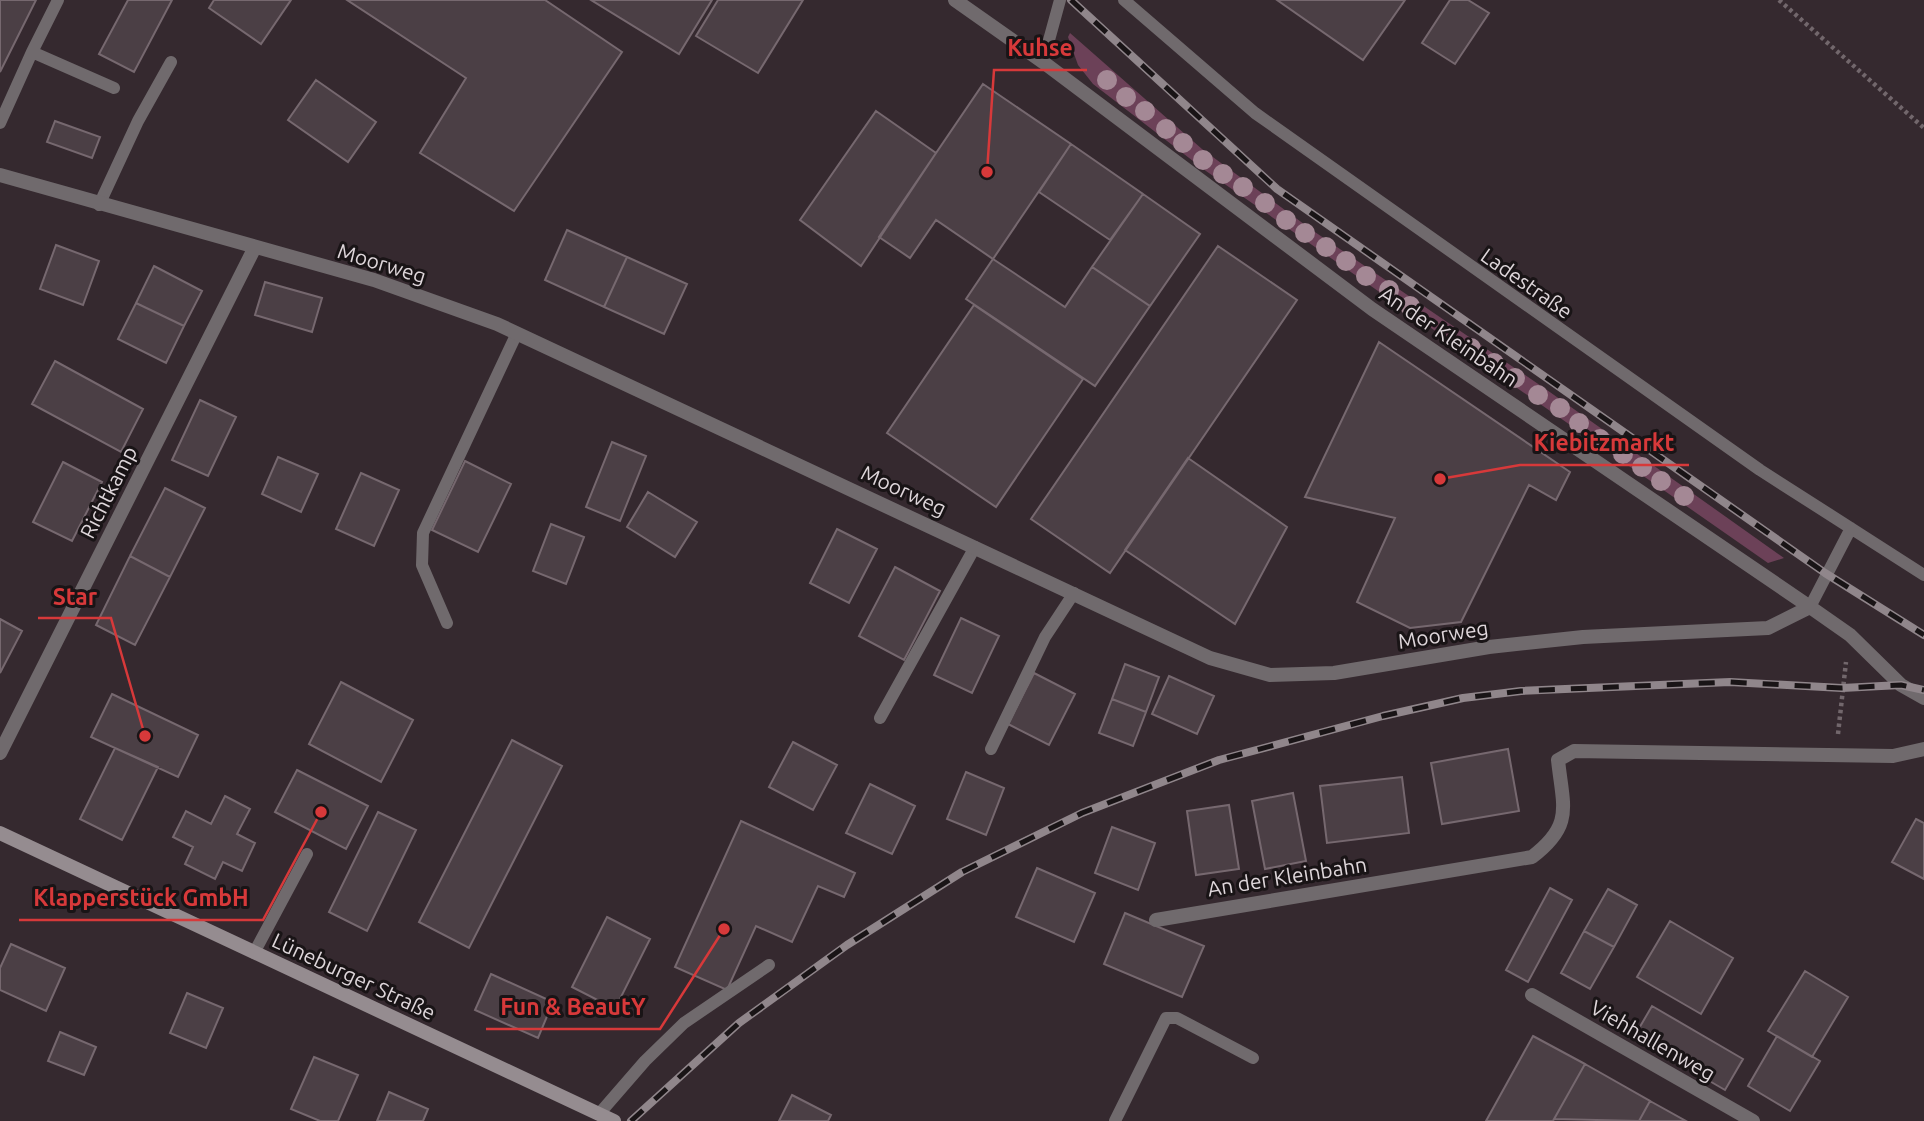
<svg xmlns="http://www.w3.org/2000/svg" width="1924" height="1121" viewBox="0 0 1924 1121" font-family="Ubuntu,sans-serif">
	<rect width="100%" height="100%" fill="#35292f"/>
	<path fill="#6c4158" d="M1070,33L1202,149L1312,230L1547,390L1784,558L1768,563L1206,171L1093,84L1078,65L1068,37Z"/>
	<path fill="#4b3f45" stroke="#76686f" stroke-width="2" d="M0,0H36L0,72Z
		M128,0H172L134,72L99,54Z
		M214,0H291L261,44L209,8Z
		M347,0H545L622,52L514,211L420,153L466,78Z
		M591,0H712L679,54Z
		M718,0H803L758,73L696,36Z
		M1277,0H1405L1363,60Z
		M1450,0H1468L1489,13L1455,64L1422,43Z
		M316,80L376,122L348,162L288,120Z
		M983,84L1071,144L993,259L936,220L910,258L879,237Z
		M876,111L936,153L861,266L800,220Z
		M55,121L100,137L92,158L47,142Z
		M1071,144L1143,194L1110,240L1039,192Z
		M1143,194L1200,234L1150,306L1092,267Z
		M567,230L627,257L604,307L545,280Z
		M56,245L99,261L83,305L40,289Z
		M1218,246L1297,300L1110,573L1031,519Z
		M627,257L687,284L664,334L604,307Z
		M993,259L1065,307L1092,267L1150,306L1095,386L966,299Z
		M154,266L202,291L184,326L136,303Z
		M265,282L322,298L312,332L255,315Z
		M136,303L184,326L166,363L118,339Z
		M974,305L1083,379L996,507L887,433Z
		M1379,342L1570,472L1556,500L1529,485L1461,622L1410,628L1357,602L1395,518L1305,497Z
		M55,361L143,409L121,452L32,404Z
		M200,400L236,417L208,476L172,460Z
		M612,442L646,456L620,521L586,507Z
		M278,457L318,474L301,512L262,494Z
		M1188,458L1287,527L1235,624L1125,550Z
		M465,461L511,484L478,552L432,530Z
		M63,462L102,482L72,541L33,522Z
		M361,473L399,490L374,546L336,529Z
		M165,488L205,508L170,577L130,556Z
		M648,492L697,522L675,557L627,527Z
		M551,524L584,537L566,584L533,571Z
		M837,529L877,549L849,603L810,583Z
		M130,556L170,577L135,645L96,625Z
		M895,567L940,591L904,660L859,636Z
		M961,618L999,636L972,693L934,675Z
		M0,619L22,631L0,673Z
		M1125,664L1159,677L1146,712L1112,699Z
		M1034,673L1075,694L1049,745L1008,724Z
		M1169,676L1214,696L1197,734L1152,714Z
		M341,682L413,720L381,782L309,744Z
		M112,694L198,735L178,777L91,737Z
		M1112,699L1146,712L1133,746L1099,733Z
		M512,740L562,766L469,948L419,922Z
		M793,742L837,765L813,810L769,787Z
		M115,748L158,767L122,840L80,819Z
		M1508,749L1519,811L1442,824L1431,763Z
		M297,770L368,806L346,849L275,812Z
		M966,772L1004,788L986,835L947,819Z
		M1402,777L1409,833L1327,843L1320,786Z
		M870,784L915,806L892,854L846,833Z
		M1293,793L1306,861L1265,869L1252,801Z
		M225,796L250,809L237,834L255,843L242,871L223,862L215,879L185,864L193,847L173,837L186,811L211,824Z
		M1229,805L1239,869L1196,875L1187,811Z
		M378,812L416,830L367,931L329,912Z
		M1916,819L1924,823V879L1892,862Z
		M741,821L855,873L844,897L818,886L792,942L756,926L727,990L675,967Z
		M1112,827L1155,843L1138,890L1095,873Z
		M1037,868L1095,893L1074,942L1016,917Z
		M1550,888L1572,900L1528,982L1506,970Z
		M1608,889L1637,905L1614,947L1584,931Z
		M1125,913L1204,946L1182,997L1104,964Z
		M607,917L650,939L615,1009L572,987Z
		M1670,921L1733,958L1701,1014L1637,977Z
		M1584,931L1614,947L1590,989L1561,973Z
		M11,944L65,968L46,1011L0,990V968Z
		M1805,971L1848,997L1812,1057L1768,1031Z
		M491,974L553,1002L538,1038L475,1010Z
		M187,993L223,1008L206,1048L170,1033Z
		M1652,1006L1743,1059L1725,1090L1634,1037Z
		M60,1032L96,1047L84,1075L48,1061Z
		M1533,1036L1585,1064L1553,1121H1486Z
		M1777,1036L1820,1061L1790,1111L1748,1086Z
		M314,1057L358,1075L338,1121H320L291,1109Z
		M1585,1064L1650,1101L1639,1121L1554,1119Z
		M389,1092L428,1109L423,1121H377Z
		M792,1095L831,1115L828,1121H779Z
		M1650,1101L1686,1121H1639Z"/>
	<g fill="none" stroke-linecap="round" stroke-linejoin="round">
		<path stroke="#72676c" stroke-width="4.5" stroke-dasharray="3.5 3.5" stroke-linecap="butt" d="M1779,0L1924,128
			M1838,734L1846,662"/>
		<path stroke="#706a6d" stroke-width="12" d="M1124,0L1255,113L1760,470L1924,575
			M32,52L58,0
			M1043,62L1060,0
			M0,123L32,52L114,88
			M99,205L138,121L171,62
			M1810,607L1851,528
			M447,623L422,565L423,533L517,333
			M880,718L975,547
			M991,749L1045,637L1074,593
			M254,953L307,854
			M599,1114L645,1061L684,1023L769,965
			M1115,1121L1166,1018H1177L1253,1058"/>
		<path stroke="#706a6d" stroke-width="14" d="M955,0L1043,62L1372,309L1810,607L1850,635L1901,685L1924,698
			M0,175L374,280L497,324L1210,658L1270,675L1334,673L1489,647L1583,637L1768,628L1810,607
			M0,753L254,249
			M1156,920L1532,857C1574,825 1563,807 1558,760L1574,751L1893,756L1924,749
			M1532,995L1753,1121"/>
		<path stroke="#958c90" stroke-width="14" d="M0,833L614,1121"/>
		<g stroke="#90868b" stroke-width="8">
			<path id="rail" d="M1071,0L1277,189L1825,573L1924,635
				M631,1121L739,1023L847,945L962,872L1082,813L1219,760L1383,716L1463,698L1521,691L1730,682L1842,688L1901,685L1924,690"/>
		</g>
		<use href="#rail" stroke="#191416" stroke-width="5" stroke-dasharray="16" stroke-linecap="butt"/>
	</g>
	<g fill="#a48895">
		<circle cx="1107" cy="80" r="10"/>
		<circle cx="1126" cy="97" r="10"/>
		<circle cx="1145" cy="111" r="10"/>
		<circle cx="1166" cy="129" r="10"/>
		<circle cx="1183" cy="143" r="10"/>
		<circle cx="1203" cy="160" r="10"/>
		<circle cx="1223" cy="174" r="10"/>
		<circle cx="1243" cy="187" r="10"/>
		<circle cx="1265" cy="203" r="10"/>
		<circle cx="1286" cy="220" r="10"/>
		<circle cx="1305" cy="233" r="10"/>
		<circle cx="1326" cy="247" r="10"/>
		<circle cx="1346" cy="261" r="10"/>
		<circle cx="1366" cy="276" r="10"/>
		<circle cx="1389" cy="290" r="10"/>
		<circle cx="1410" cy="306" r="10"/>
		<circle cx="1471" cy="348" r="10"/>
		<circle cx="1494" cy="363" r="10"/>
		<circle cx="1515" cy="378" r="10"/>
		<circle cx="1538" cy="395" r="10"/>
		<circle cx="1560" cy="408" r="10"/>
		<circle cx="1579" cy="423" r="10"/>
		<circle cx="1600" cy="439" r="10"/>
		<circle cx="1623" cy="454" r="10"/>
		<circle cx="1642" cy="467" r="10"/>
		<circle cx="1661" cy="481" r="10"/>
		<circle cx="1684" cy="496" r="10"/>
	</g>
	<g text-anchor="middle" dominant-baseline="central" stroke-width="6" stroke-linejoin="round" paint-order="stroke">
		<g font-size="21" fill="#ded6da" stroke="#191416">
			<text transform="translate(382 263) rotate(17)">Moorweg</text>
			<text transform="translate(1527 283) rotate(35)">Ladestraße</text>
			<text transform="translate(1449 336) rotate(34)">An der Kleinbahn</text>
			<text transform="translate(904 490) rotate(25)">Moorweg</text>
			<text transform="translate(108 492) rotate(-63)">Richtkamp</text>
			<text transform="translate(1443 634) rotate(-9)">Moorweg</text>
			<text transform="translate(1287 876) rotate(-9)">An der Kleinbahn</text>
			<text transform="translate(354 976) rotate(25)">Lüneburger Straße</text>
			<text transform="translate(1653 1040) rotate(30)">Viehhallenweg</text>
		</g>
	</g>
	<path fill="none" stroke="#d7393a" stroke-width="2.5" d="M987 172L994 70H1087M1440 479L1520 465H1689M145 736L111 618H38M321 812L263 920H19M724 929L660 1029H486"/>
	<g fill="#d7393a" stroke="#191416" stroke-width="2.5">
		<circle cx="987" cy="172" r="7"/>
		<circle cx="1440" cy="479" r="7"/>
		<circle cx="145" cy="736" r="7"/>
		<circle cx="321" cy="812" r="7"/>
		<circle cx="724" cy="929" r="7"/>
	</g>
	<g font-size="23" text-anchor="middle" font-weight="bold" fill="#d7393a" stroke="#191416" stroke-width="6" stroke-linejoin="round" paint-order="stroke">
		<text x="1040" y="56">Kuhse</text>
		<text x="1604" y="451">Kiebitzmarkt</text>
		<text x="75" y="605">Star</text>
		<text x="141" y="906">Klapperstück GmbH</text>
		<text x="573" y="1015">Fun &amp; BeautY</text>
	</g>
</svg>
